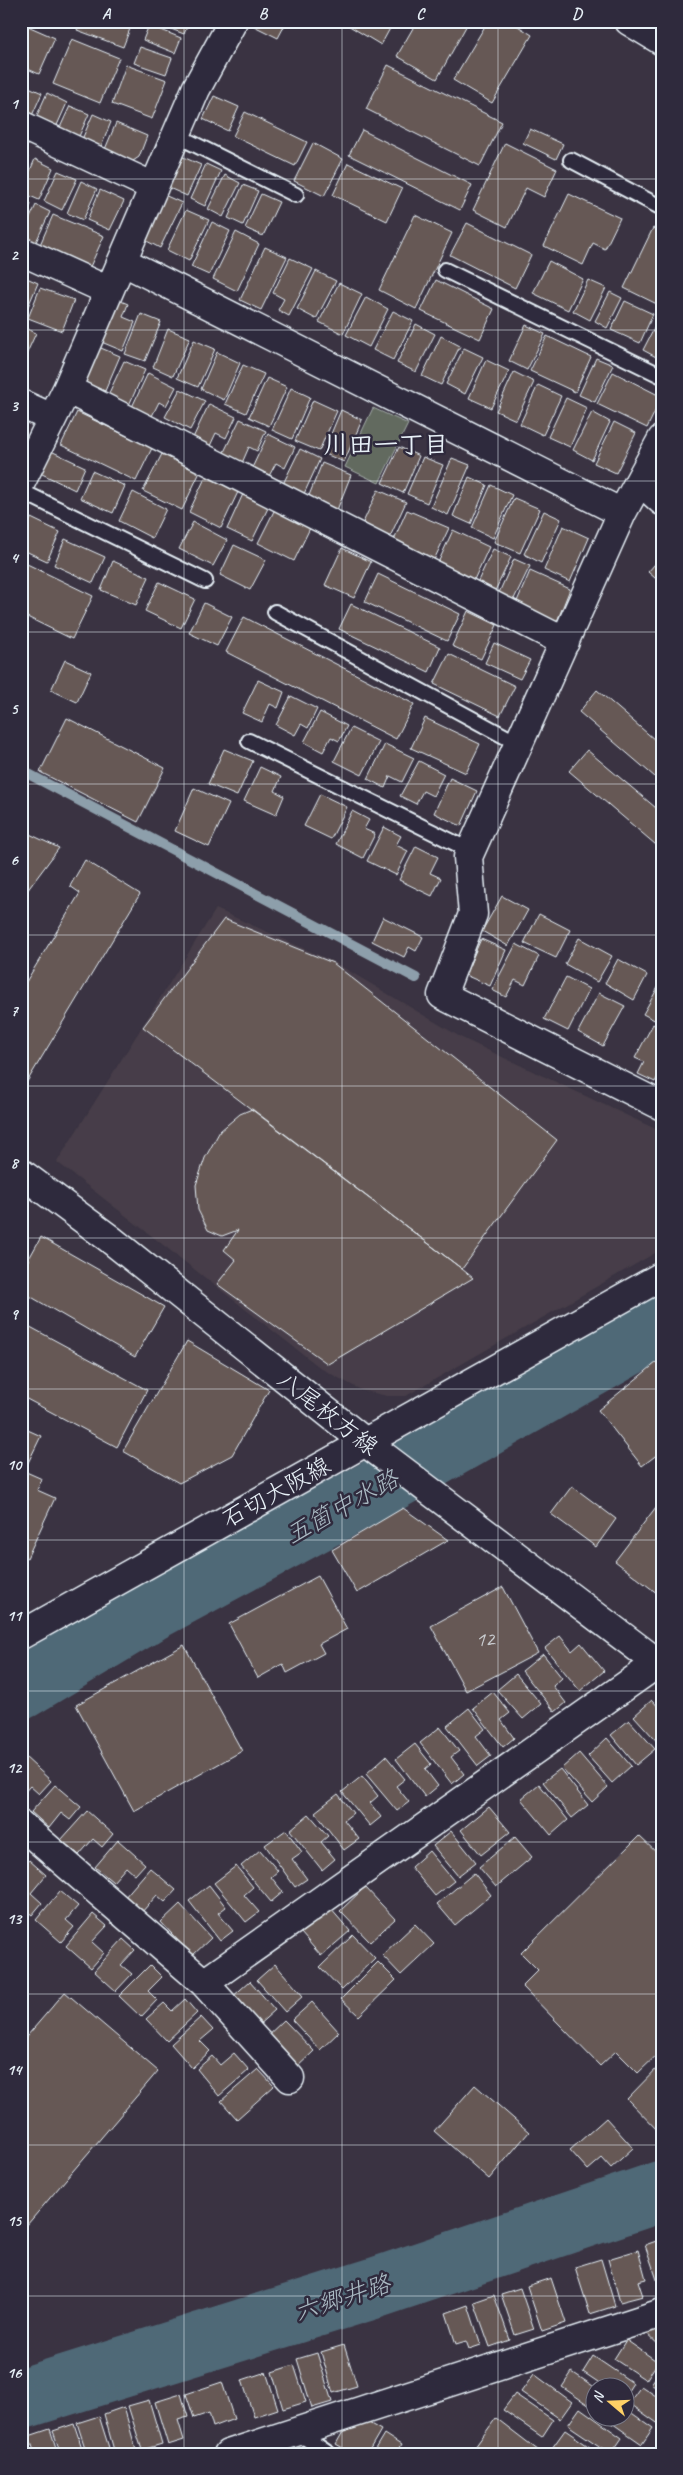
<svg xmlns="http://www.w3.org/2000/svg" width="683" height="2475" viewBox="0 0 683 2475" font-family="Caveat,'Klee One',sans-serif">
	<rect width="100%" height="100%" fill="#3a3342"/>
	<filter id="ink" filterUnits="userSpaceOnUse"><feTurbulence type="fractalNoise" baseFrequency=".02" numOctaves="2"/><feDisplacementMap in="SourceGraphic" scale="10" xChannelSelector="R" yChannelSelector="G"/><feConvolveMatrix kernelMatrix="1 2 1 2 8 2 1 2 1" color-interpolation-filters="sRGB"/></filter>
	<g filter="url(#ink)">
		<path fill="#473e48" d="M216,909L334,962L462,1038L662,1132V1249L406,1396H387L361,1390L322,1369L57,1162Z"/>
		<path fill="#626a5e" stroke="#a5aeab" d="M373,408L408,424L379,483L345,467Z"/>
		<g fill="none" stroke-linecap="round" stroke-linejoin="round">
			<path stroke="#8d9fab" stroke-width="10" d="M21,770L416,978"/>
			<path stroke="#506977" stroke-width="61" d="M21,1689L149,1612L375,1490L662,1326
				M21,2399L375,2288L662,2191"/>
		</g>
		<path fill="#665955" stroke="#e8f1f8" d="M80,21H133L123,47L77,30Z
			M150,21H186L189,22L184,34Z
			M256,21H287L278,38L254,26Z
			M341,21H394L381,45Z
			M417,21H469L437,79L397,56Z
			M488,21H510L532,35L492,103L453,80Z
			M21,23L55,38L39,74L21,66Z
			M149,25L181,38L175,53L143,40Z
			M72,39L119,58L100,103L53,84Z
			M140,47L172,58L166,74L134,63Z
			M126,65L167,80L152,119L112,104Z
			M388,65L502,122L480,166L366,109Z
			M22,84L42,93L30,120L21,116Z
			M47,93L67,103L54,132L34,122Z
			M214,96L239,107L228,131L203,119Z
			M70,106L89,114L76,143L57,134Z
			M245,112L307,142L295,166L233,136Z
			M93,114L111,122L99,152L80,144Z
			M116,123L147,136L139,157L127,165L103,154Z
			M530,129L563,144L556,159L523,143Z
			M362,130L472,185L460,210L349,155Z
			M313,143L343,159L324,196L294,181Z
			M505,143L557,169L544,197L526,188L507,227L473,210Z
			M21,154L28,157L21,173Z
			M183,157L201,165L187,196L169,188Z
			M35,159L53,168L39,200L21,192Z
			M348,163L402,189L387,221L333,195Z
			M206,164L221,171L205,206L190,199Z
			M58,171L77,179L62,210L44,201Z
			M225,175L240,183L223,217L208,209Z
			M81,181L97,189L83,220L67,213Z
			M243,185L258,191L243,225L228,218Z
			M100,190L124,201L110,230L87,220Z
			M162,194L182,203L160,248L141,238Z
			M261,194L279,202L263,236L245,228Z
			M569,194L620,218L605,249L593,243L583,265L544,246Z
			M21,199L31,204L21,227Z
			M36,205L50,212L35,244L21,237Z
			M186,210L209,220L189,261L167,250Z
			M53,215L104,236L89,269L39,247Z
			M415,215L452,233L416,309L379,290Z
			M212,222L230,231L209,275L191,267Z
			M467,223L531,255L515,288L450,255Z
			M653,228L662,232L661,306L624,288Z
			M236,232L259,244L237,291L213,279Z
			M265,247L287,257L261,310L240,300Z
			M290,258L313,269L289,316L278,310L284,299L273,293Z
			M549,261L583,279L568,310L533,293Z
			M316,271L336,281L316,319L297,309Z
			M22,276L38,283L24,316L21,315Z
			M436,280L494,309L480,339L421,311Z
			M588,280L606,288L590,320L573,311Z
			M339,283L362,294L343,334L319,322Z
			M40,288L74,300L62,331L28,318Z
			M610,292L622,298L607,328L595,321Z
			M366,297L388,309L369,347L346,335Z
			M116,299L128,304L123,317L135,322L123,351L99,341Z
			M625,301L653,314L640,343L611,330Z
			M393,311L413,321L393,360L373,350Z
			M141,314L161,322L145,361L125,354Z
			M660,317L662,318V350L658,358L643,350Z
			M416,324L435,334L416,372L397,363Z
			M526,325L545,334L527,370L509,361Z
			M21,326L36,333L21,366Z
			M168,329L190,338L173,376L153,367Z
			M441,336L460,346L441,385L422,376Z
			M547,336L591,357L575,392L530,371Z
			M194,340L215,349L198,387L177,378Z
			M96,346L120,356L105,391L81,381Z
			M464,348L483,357L465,394L446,384Z
			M217,352L240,363L224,400L201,389Z
			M596,358L613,365L595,402L579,395Z
			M486,360L509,371L491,408L469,398Z
			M124,361L145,370L129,405L108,395Z
			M243,365L264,374L246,413L225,404Z
			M514,372L534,382L516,420L496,411Z
			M613,372L662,397L647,428L597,404Z
			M148,373L176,387L166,406L159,402L152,416L132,407Z
			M267,378L287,387L269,426L249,417Z
			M538,385L561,396L543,435L520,424Z
			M291,388L310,397L292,439L272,430Z
			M180,389L205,401L190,430L165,417Z
			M566,398L587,408L570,447L548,437Z
			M313,400L337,411L319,451L295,441Z
			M209,404L236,417L226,438L216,433L209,448L192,440Z
			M341,410L362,420L344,462L323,453Z
			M77,412L152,448L136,481L61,445Z
			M592,412L610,422L592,460L573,450Z
			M240,419L266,431L257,451L249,447L242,463L223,454Z
			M614,422L636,433L616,473L594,463Z
			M268,434L295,447L285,468L276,463L269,476L252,468Z
			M399,447L419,456L403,493L382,483Z
			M300,449L320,459L303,496L282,486Z
			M51,451L85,467L75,490L40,473Z
			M162,454L200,472L182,510L143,491Z
			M423,457L443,465L427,503L407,494Z
			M452,458L470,465L448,515L431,507Z
			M322,463L351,475L337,510L308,498Z
			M92,471L125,486L113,513L80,498Z
			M206,476L238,492L221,528L189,512Z
			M469,477L487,485L471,524L453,516Z
			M491,485L512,495L493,538L472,528Z
			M378,490L406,502L389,539L361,527Z
			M133,492L166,509L152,538L119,521Z
			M243,494L269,506L252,541L227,529Z
			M514,498L540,509L520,553L494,542Z
			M275,509L311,526L294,561L258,543Z
			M407,510L449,528L433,562L392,544Z
			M544,511L561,519L541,563L524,554Z
			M31,518L60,532L47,561L21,549V539Z
			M193,522L227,540L213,566L179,549Z
			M563,526L589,538L570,582L544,570Z
			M453,530L489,547L473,582L437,565Z
			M65,539L105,557L93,583L54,565Z
			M234,545L266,560L250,590L220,575Z
			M342,548L371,562L354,598L325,585Z
			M493,549L511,557L495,591L477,583Z
			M662,556V584L648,572Z
			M514,559L530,566L513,601L498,595Z
			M113,561L149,577L136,605L101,590Z
			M25,563L93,596L72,639L21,614V571Z
			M530,571L570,589L556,624L515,606Z
			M378,574L460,614L447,641L365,602Z
			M159,582L195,599L181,628L145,611Z
			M204,603L232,617L217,646L189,633Z
			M351,604L440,647L429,672L339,629Z
			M468,611L497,625L481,659L452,646Z
			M244,617L414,704L396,739L226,652Z
			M494,643L530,660L520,679L485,663Z
			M449,654L515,686L500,716L434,684Z
			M65,660L91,672L77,702L51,690Z
			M258,680L284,692L278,708L270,704L262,722L242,713Z
			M597,690L662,746V783L579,712Z
			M291,696L317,709L308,728L301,724L295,735L276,725Z
			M320,712L347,726L339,741L331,737L323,752L304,742Z
			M67,718L165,768L138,822L40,772Z
			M425,718L480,744L466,773L411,748Z
			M351,728L379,742L362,775L334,761Z
			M385,744L414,758L402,782L390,776L385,788L368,779Z
			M224,749L253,761L237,796L208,784Z
			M587,750L662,813V850L569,771Z
			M419,761L444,774L433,796L423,791L416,804L400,796Z
			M260,767L281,777L275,791L284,796L276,815L244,801Z
			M450,778L477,791L461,826L434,813Z
			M194,788L229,804L209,847L175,831Z
			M320,794L347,807L331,839L304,826Z
			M352,811L369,820L364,829L375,834L363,858L336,844Z
			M384,827L401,836L396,845L408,851L396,875L367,861Z
			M21,830L59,848L21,899Z
			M416,846L438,857L430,873L441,878L432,896L399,880Z
			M85,860L140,894L22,1090L21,990L80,893L70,886Z
			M502,896L528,910L508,946L482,931Z
			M539,914L570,930L556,958L524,943Z
			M383,917L423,937L416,951L409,947L404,957L372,941Z
			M224,919L333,963L557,1140L462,1269L143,1027Z
			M579,938L612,956L597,982L565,964Z
			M481,939L506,950L490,986L465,975Z
			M516,944L539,956L525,985L515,980L506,997L492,990Z
			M618,959L647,975L634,1000L605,983Z
			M566,977L589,989L568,1031L544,1019Z
			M660,984H662V1024L643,1014Z
			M599,993L625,1006L603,1046L578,1032Z
			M653,1024L662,1029V1069L655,1082L638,1074L644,1062L635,1058Z
			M252,1109L462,1269L473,1278L328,1364L217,1284L236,1260L224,1250L238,1230L222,1236L208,1230L198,1210L196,1185L205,1158L220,1131L240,1114Z
			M41,1237L164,1307L135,1357L21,1291V1273Z
			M21,1322L147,1390L117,1447L21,1396Z
			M187,1341L269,1390L232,1455L179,1483L123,1451Z
			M662,1358V1451L642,1466L598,1410Z
			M21,1427L41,1436L24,1471L42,1479L37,1490L55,1498L27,1558L21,1555Z
			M572,1486L616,1519L596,1547L551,1514Z
			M656,1507L662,1511V1597L615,1561Z
			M403,1508L448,1540L357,1593L332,1550Z
			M318,1576L347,1629L319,1644L324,1653L287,1673L283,1664L258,1678L229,1624Z
			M503,1587L538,1653L466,1691L431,1626Z
			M560,1636L572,1651L581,1643L604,1671L580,1691L545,1648Z
			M184,1645L242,1751L134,1811L76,1705Z
			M543,1654L562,1678L553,1686L566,1703L555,1712L522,1671Z
			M516,1674L541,1704L523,1719L497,1690Z
			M493,1692L510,1713L501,1720L514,1738L503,1747L473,1708Z
			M652,1700L662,1711V1747L634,1716Z
			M469,1708L485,1729L476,1736L491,1756L478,1766L447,1726Z
			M629,1720L655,1749L636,1765L611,1735Z
			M440,1727L459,1751L451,1757L464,1774L452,1784L420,1743Z
			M607,1738L631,1766L612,1783L588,1756Z
			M415,1744L431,1764L425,1769L438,1786L425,1797L396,1759Z
			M579,1753L608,1787L592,1802L562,1768Z
			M24,1756L51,1781L39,1794L30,1786L21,1796V1759Z
			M386,1756L405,1779L396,1786L409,1802L397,1811L366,1774Z
			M560,1769L588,1805L572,1818L543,1782Z
			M362,1776L378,1796L370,1803L381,1817L370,1826L342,1792Z
			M539,1784L568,1820L551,1835L521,1799Z
			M55,1785L81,1807L70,1820L61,1813L49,1828L31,1812Z
			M338,1794L353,1813L344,1820L359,1839L344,1850L315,1812Z
			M489,1807L510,1832L481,1855L461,1830Z
			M87,1811L113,1834L102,1847L93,1839L79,1855L61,1840Z
			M309,1814L328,1836L321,1842L335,1859L322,1870L290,1830Z
			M286,1830L302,1852L292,1859L307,1879L295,1887L265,1845Z
			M451,1831L476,1862L458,1876L433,1846Z
			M639,1836L658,1854L662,1850V2050L638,2073L616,2051L600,2066L522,1986L538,1970L521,1953Z
			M515,1837L532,1857L496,1887L479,1867Z
			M118,1840L145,1864L135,1875L126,1867L113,1882L95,1867Z
			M260,1850L278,1871L271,1877L283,1892L271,1902L241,1866Z
			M429,1851L454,1881L435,1896L411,1867Z
			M29,1860L46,1875L31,1893L42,1903L32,1915L21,1906V1869Z
			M236,1866L253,1887L244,1895L259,1912L246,1922L214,1883Z
			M150,1868L176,1890L165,1902L157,1895L141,1913L124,1898Z
			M474,1873L491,1895L455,1925L437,1904Z
			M209,1885L226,1907L218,1913L233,1931L220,1941L189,1901Z
			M365,1887L395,1919L370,1942L340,1911Z
			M60,1891L78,1906L66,1920L74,1927L61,1942L36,1920Z
			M180,1904L211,1938L192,1956L161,1922Z
			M330,1908L350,1931L321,1956L301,1933Z
			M93,1914L107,1926L92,1942L104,1953L91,1968L66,1946Z
			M415,1924L434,1944L401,1975L382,1955Z
			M353,1935L375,1958L342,1990L320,1967Z
			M123,1939L135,1950L121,1965L132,1974L116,1991L94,1971Z
			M378,1962L396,1980L359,2016L341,1999Z
			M275,1964L303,1996L285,2012L257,1980Z
			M150,1965L162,1977L148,1991L157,2000L141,2017L119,1996Z
			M250,1981L275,2010L256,2027L230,1999Z
			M65,1992L158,2071L21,2232V2043Z
			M185,1999L197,2013L167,2041L146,2019L164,2003L172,2011Z
			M312,2002L339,2032L320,2050L292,2020Z
			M201,2017L213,2030L200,2041L210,2051L192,2068L171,2044Z
			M284,2020L314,2051L293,2071L264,2039Z
			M234,2053L249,2070L219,2096L197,2069L212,2056L220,2065Z
			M662,2063V2135L627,2099Z
			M258,2069L274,2086L237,2119L221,2101Z
			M475,2085L529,2132L489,2179L434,2131Z
			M606,2118L633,2148L611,2168L602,2158L588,2170L570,2150Z
			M662,2239V2294L645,2245Z
			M638,2250L646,2279L638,2281L643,2296L620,2302L608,2259Z
			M601,2259L615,2306L590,2314L575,2267Z
			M551,2278L566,2323L542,2331L527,2286Z
			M520,2288L534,2329L515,2335L501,2294Z
			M494,2295L510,2340L490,2347L474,2302Z
			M468,2305L481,2345L469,2349L466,2341L456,2344L446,2313Z
			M662,2325V2348L644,2331Z
			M626,2340L658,2362L646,2380L614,2359Z
			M344,2345L357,2386L333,2393L321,2352Z
			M317,2353L332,2402L312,2408L297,2359Z
			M593,2356L633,2383L626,2394V2388H607L583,2372Z
			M294,2365L306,2402L283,2409L272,2372Z
			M662,2368V2392L651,2384Z
			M266,2372L278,2409L254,2417L242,2380Z
			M572,2372L596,2388V2410L562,2387Z
			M534,2374L572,2402L560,2419L521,2392Z
			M222,2382L234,2419L213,2427L209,2413L194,2418L186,2394Z
			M641,2386L662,2400V2422L660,2425L629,2403Z
			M181,2394L188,2417L178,2420L184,2440L168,2445L155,2402Z
			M515,2394L553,2420L542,2437L503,2410Z
			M149,2400L162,2444L142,2450L128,2406Z
			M124,2407L137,2454H115L104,2414Z
			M580,2408L622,2438L611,2454L568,2425Z
			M626,2409L653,2428L642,2444L606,2419L626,2418Z
			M99,2416L111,2454H87L77,2423Z
			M496,2418L543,2454H470Z
			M367,2422L381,2430L367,2454H353L336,2444L344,2430Z
			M74,2424L84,2454H61L53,2431Z
			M50,2429L58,2454H35L29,2436Z
			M565,2430L600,2454H561L552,2448Z
			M384,2434L401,2445L396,2454H372Z
			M25,2439L30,2454H21V2440Z
			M283,2447L294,2454H279Z
			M405,2448L413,2454H401Z"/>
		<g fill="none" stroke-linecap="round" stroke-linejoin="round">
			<g stroke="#e8f1f8" stroke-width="18">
				<path id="service" d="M176,135L296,195
					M571,160L662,208
					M445,270L662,376
					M21,491L205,581
					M275,612L519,744
					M249,741L471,851
					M297,2432L329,2454"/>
			</g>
			<g stroke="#e8f1f8" stroke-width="31">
				<path id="minor" d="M21,125L154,187
					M21,251L109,291
					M122,261L622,513
					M67,389L565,642
					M21,404L52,418
					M662,439L622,513L468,857L473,914L442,995L662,1106
					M640,481L662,501
					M21,482L67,389L196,89L233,21
					M21,1825L204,1983L290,2078
					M204,1983L658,1663
					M228,2454L662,2313"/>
			</g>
			<g stroke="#e8f1f8" stroke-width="31">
				<path id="tertiary" d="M629,21L662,41"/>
			</g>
			<g stroke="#e8f1f8" stroke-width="31">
				<path id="secondary" d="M21,1635L662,1276"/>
			</g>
			<g stroke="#e8f1f8" stroke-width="31">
				<path id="primary" d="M21,1173L110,1239L365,1442L662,1666"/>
			</g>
			<use href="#service" stroke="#2f2a3d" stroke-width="14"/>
			<use href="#minor" stroke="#2f2a3d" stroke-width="28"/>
			<use href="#tertiary" stroke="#2f2a3d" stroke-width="28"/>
			<use href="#secondary" stroke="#2f2a3d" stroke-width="28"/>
			<use href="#primary" stroke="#2f2a3d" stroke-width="28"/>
		</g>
	</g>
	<path fill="none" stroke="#e8f1f8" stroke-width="1" stroke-opacity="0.55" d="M184,21V2454M342,21V2454M498,21V2454M21,179H662M21,330H662M21,481H662M21,632H662M21,784H662M21,935H662M21,1086H662M21,1238H662M21,1389H662M21,1540H662M21,1691H662M21,1842H662M21,1994H662M21,2145H662M21,2296H662"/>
	<g text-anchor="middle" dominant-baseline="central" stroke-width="5" stroke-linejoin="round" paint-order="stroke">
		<g font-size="21" fill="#c8cbcf">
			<text x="485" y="1639">12</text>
		</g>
		<g font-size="24" fill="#e8f1f8" stroke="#2f2a3d">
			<text transform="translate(328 1413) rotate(38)">八尾枚方線</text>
			<text transform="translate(276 1492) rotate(-29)">石切大阪線</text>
		</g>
		<g font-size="25" font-weight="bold" fill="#e8f1f8" stroke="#2f2a3d">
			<text x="386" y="445">川田一丁目</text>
		</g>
		<g font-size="25" font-style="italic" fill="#abbbc4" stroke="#2f2a3d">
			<text transform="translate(342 1507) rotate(-29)">五箇中水路</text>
			<text transform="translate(342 2298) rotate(-18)">六郷井路</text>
		</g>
	</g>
	<rect width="683" height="2475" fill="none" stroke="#2f2a3d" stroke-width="55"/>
	<g transform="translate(610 2402) rotate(289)"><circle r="24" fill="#2f2a3d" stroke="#797a88"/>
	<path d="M0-4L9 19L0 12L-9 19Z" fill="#ffd166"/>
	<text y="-8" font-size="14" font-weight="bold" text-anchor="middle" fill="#e8f1f8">N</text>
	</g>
	<rect x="28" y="28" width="628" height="2420" fill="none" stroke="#e8f1f8" stroke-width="2"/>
	<g font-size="16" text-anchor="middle" font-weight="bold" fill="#e8f1f8">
		<text x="106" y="19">A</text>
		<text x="263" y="19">B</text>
		<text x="420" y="19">C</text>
		<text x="577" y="19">D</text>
		<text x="14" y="109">1</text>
		<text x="14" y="260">2</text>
		<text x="14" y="411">3</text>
		<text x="14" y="563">4</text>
		<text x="14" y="714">5</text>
		<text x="14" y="865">6</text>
		<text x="14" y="1016">7</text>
		<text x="14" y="1168">8</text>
		<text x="14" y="1319">9</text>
		<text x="14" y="1470">10</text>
		<text x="14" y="1621">11</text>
		<text x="14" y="1773">12</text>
		<text x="14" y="1924">13</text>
		<text x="14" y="2075">14</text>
		<text x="14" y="2226">15</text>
		<text x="14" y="2378">16</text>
	</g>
</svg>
